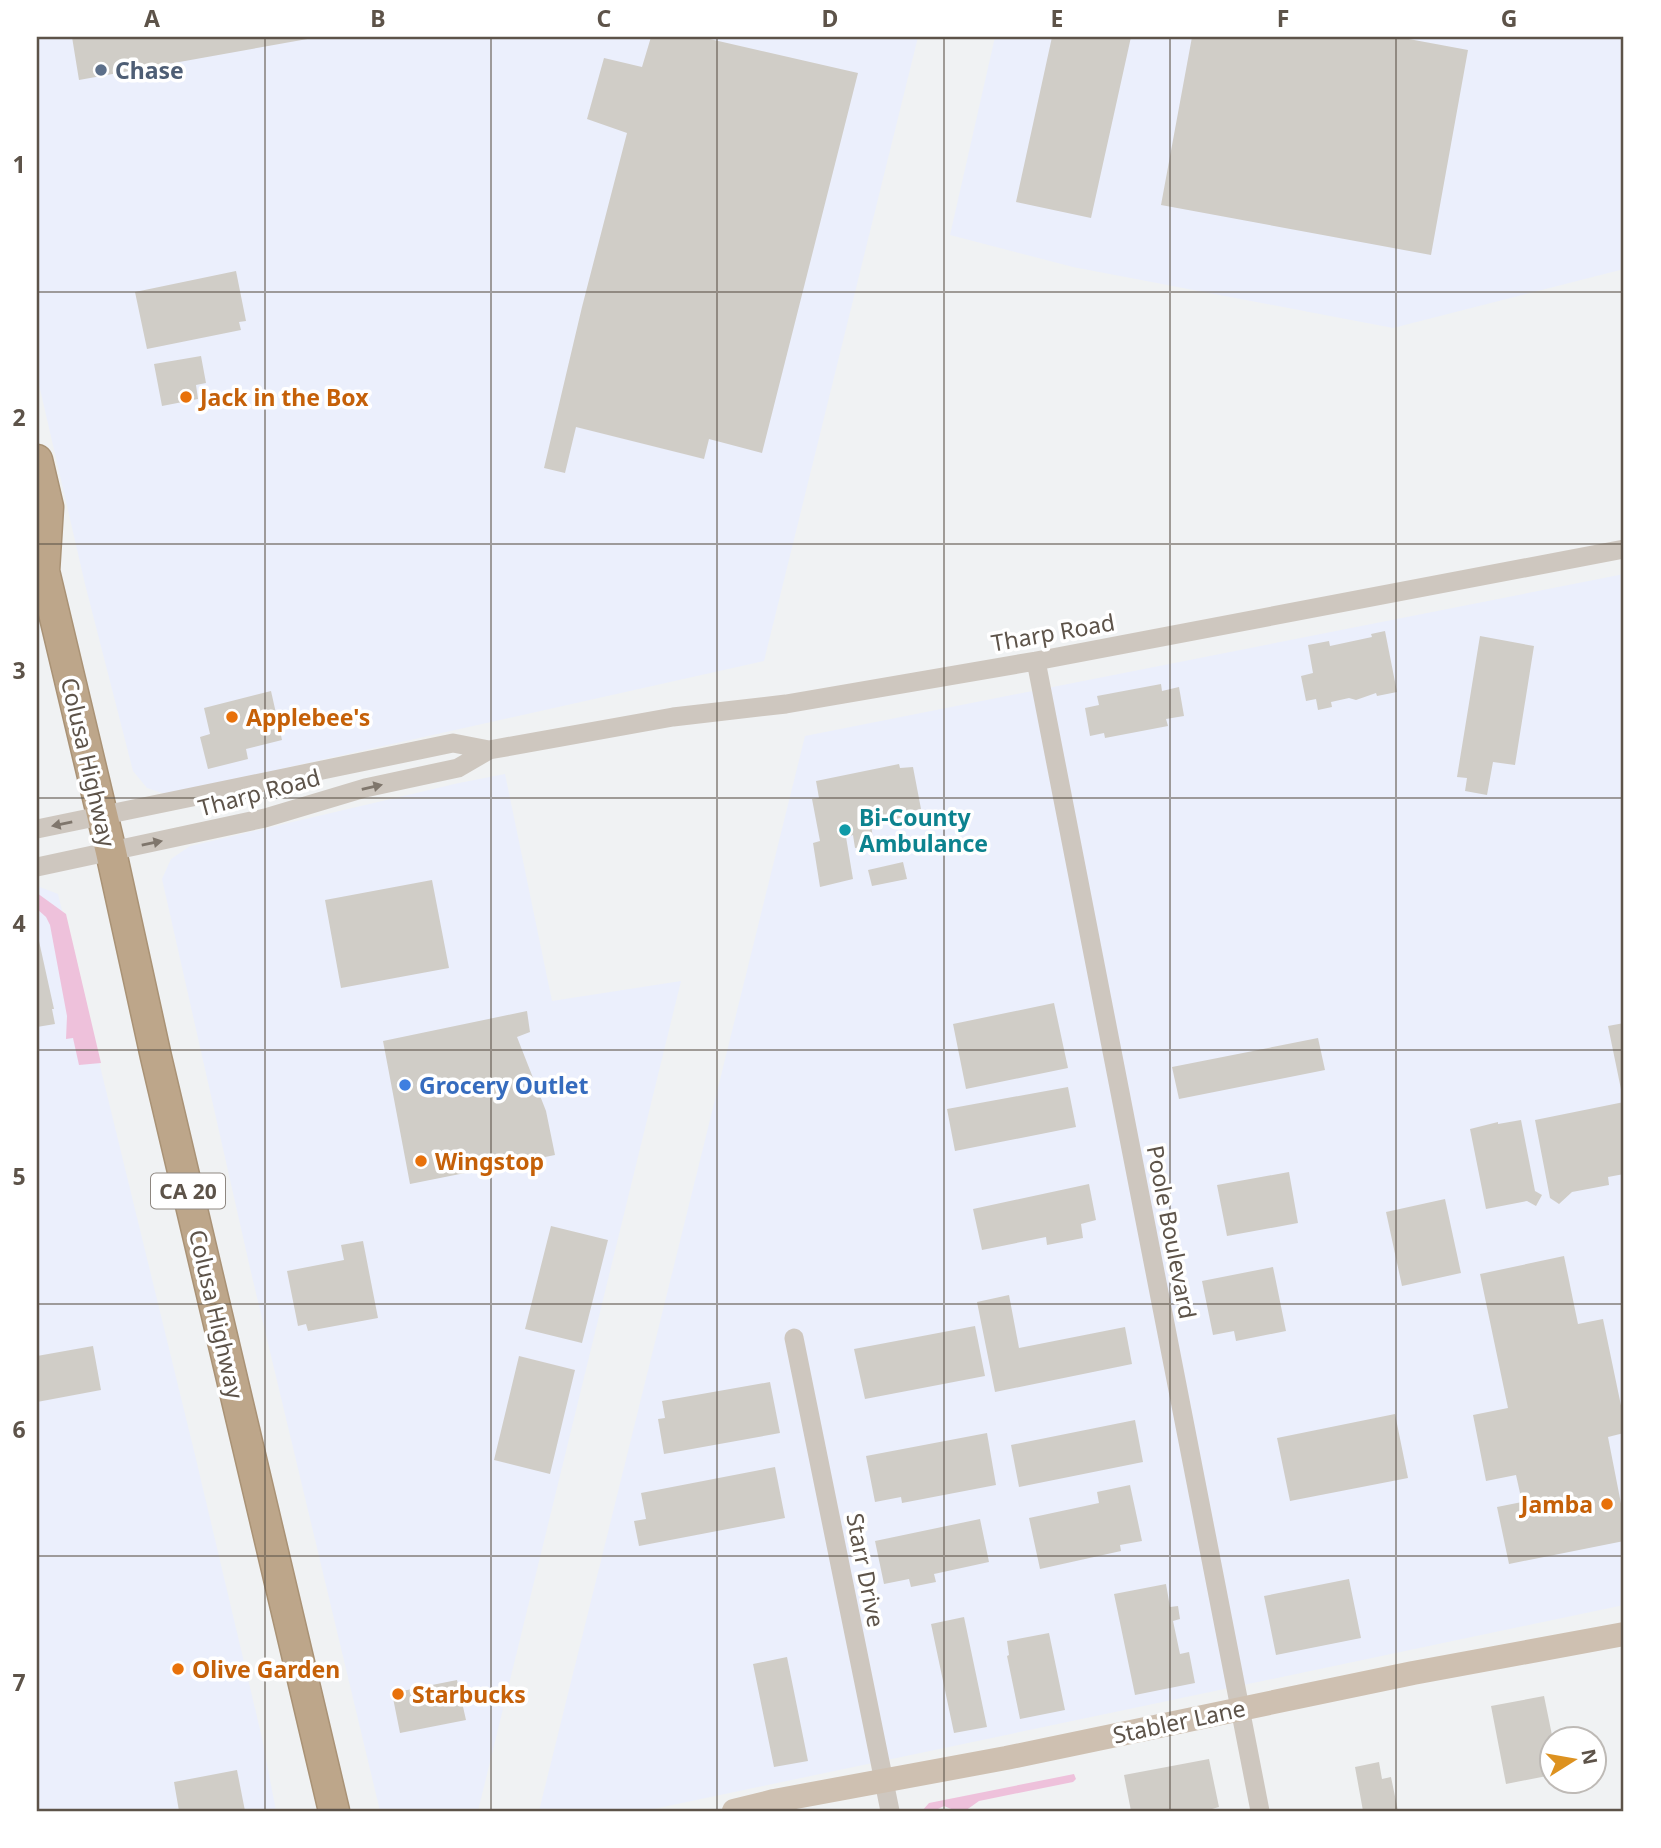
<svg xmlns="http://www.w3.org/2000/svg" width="1661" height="1848" viewBox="0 0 1661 1848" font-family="'Noto Sans',sans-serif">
	<rect width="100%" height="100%" fill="#f0f2f3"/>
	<path fill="#ebeffc" d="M37,37H918L764,661L173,793H162L147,788L133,771L85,584L37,376Z
		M995,37H1624V269L1393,328L1073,267L950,235Z
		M1624,574V1605L644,1811H539L805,736Z
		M505,774L552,1001L681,981L478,1811H380L250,1268L162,879L171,859L190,846L459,783Z
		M37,886L58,894L195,1455L262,1738L276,1811H37Z"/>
	<path fill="#eec1db" d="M37,893L66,914L101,1063L79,1065L73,1038L66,1039L67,1016L50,925L46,917L37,909Z
		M1074,1774L1076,1779L1073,1782L979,1801L965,1811H956L944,1806L934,1811H922L929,1803Z"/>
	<path fill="#d0cdc7" d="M72,37H313V38L79,80Z
		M651,37H701L858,73L762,453L709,439L704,459L576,427L565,473L544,468L582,307L627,133L587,119L604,58L642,67Z
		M1052,37H1131L1091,218L1016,202Z
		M1192,37H1398L1468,50L1431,255L1161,205Z
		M236,271L246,321L239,322L241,330L147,349L135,292Z
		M201,356L206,383L196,385L198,399L162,406L154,364Z
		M1385,631L1397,692L1377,696L1376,693L1356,700L1349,698L1331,702L1332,707L1318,710L1316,699L1306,701L1301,676L1313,673L1308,645L1329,641L1330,646L1372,637L1371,634Z
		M1480,636L1534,646L1515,765L1493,762L1487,795L1465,791L1467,778L1457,777Z
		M1161,684L1162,691L1179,687L1184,716L1166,719L1168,726L1105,738L1104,733L1090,736L1085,708L1099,705L1097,696Z
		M271,691L282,740L246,749L248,759L208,769L200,737L210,734L204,708Z
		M899,764L900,768L913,767L921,809L908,812L909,816L871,824L874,846L855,848L853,835L846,837L853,879L820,887L813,843L820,841L812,799L819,798L816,781Z
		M903,862L907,879L872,886L868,870Z
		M432,880L449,968L341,988L325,900Z
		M37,932L54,1009H52L55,1024L37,1027Z
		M1054,1003L1068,1068L966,1089L953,1024Z
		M527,1011L530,1032L517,1037L546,1111L555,1155L410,1184L383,1041Z
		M1624,1023V1098L1623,1099L1608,1026Z
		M1318,1038L1325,1070L1179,1099L1172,1067Z
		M1068,1087L1076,1127L955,1151L947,1109Z
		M1624,1102V1174L1608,1177L1609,1185L1572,1192L1559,1204L1550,1198L1535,1120Z
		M1521,1120L1535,1191L1542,1195L1536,1206L1527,1201L1486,1209L1470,1129L1498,1122V1124Z
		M1289,1172L1298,1223L1227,1236L1217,1185Z
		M1089,1184L1096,1220L1081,1224L1083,1238L1047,1245L1046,1237L982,1250L973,1209Z
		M1445,1199L1461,1273L1402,1286L1386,1212Z
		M551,1226L608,1240L582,1343L525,1329Z
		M363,1241L378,1318L308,1331L306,1324L298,1326L287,1271L344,1260L341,1245Z
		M1564,1256L1578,1324L1603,1319L1624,1420V1433L1608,1437L1624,1519V1541L1509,1564L1497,1507L1522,1502L1516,1475L1486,1481L1473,1415L1508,1408L1480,1274Z
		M1273,1267L1286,1331L1236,1341L1234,1331L1213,1335L1202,1281Z
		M1009,1295L1019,1348L1125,1327L1132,1364L995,1392L977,1302Z
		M975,1326L985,1376L865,1399L854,1349Z
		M93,1346L101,1390L37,1402V1356Z
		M519,1356L575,1370L550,1474L494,1460Z
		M770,1382L780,1433L664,1454L658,1419L665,1418L662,1401Z
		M1395,1414L1408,1478L1290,1501L1277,1438Z
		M1135,1420L1143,1462L1019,1487L1011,1445Z
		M987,1433L996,1485L902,1503L901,1497L875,1502L866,1456Z
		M775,1467L785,1518L639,1546L634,1521L646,1519L641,1493Z
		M1130,1485L1142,1541L1120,1545L1121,1551L1040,1569L1029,1518L1099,1503L1097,1492Z
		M980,1519L989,1562L934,1574L936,1582L911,1587L909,1579L884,1584L875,1541Z
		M1349,1579L1361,1638L1276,1655L1264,1596Z
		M1166,1584L1170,1607L1178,1606L1180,1619L1173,1621L1180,1654L1189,1652L1195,1683L1135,1695L1114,1594Z
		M964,1617L987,1727L954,1733L931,1624Z
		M1049,1633L1065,1710L1020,1719L1007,1656L1009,1655L1007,1641Z
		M787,1657L808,1761L774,1767L753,1664Z
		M457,1680L466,1720L400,1733L392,1693Z
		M1544,1696L1553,1740L1552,1775L1506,1784L1491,1706Z
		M1209,1759L1219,1807L1205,1811H1131L1124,1775Z
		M1379,1762L1382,1779L1391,1777L1398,1811H1363L1355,1767Z
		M237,1770L245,1811H179L174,1782Z"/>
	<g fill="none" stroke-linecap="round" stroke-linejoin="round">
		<g stroke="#a99275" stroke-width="33">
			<path id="highway" d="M37,460L48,507L44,571L111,852L156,1057L334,1811"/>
		</g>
		<path stroke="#cec7bf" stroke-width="19" d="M1036,661L1260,1811
			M37,829L453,743L489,750
			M37,867L265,818L365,788L458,768L489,750L673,717L786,704L1036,661L1624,549
			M794,1338L890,1811"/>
		<path stroke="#cec0b1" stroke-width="24" d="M734,1811L774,1801L1006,1758L1413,1673L1624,1634"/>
		<use href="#highway" stroke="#bda68a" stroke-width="30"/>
	</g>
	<defs><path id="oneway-solid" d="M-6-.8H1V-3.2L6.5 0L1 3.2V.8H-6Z" transform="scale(1.75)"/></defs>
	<g fill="#7f766c">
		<use href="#oneway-solid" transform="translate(372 787) rotate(-13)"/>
		<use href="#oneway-solid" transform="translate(62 824) rotate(168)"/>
		<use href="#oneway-solid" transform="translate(152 843) rotate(-12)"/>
	</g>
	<path fill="none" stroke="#5d5349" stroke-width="2" stroke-opacity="0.55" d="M265,37V1811M491,37V1811M717,37V1811M944,37V1811M1170,37V1811M1396,37V1811M37,292H1624M37,544H1624M37,798H1624M37,1050H1624M37,1304H1624M37,1556H1624"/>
	<circle fill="#5c6f8a" stroke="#fff" stroke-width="2.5" cx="101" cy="70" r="7"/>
	<g fill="#e8710a" stroke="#fff" stroke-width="2.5">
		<circle cx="186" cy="397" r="7"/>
		<circle cx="232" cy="717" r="7"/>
		<circle cx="421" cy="1161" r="7"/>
		<circle cx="1607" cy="1504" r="7"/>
		<circle cx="178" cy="1669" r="7"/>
		<circle cx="398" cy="1694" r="7"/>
	</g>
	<circle fill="#0f9aa8" stroke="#fff" stroke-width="2.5" cx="845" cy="830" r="7"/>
	<circle fill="#3f7fe0" stroke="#fff" stroke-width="2.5" cx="405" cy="1085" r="7"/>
	<g text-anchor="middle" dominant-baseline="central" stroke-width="7" stroke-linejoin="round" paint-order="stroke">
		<rect fill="#fff" stroke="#8e8780" stroke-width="2" x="151" y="1173.5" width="74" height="35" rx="5"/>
		<g font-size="21" font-weight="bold" fill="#5d5349">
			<text x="188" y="1191">CA 20</text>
		</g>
		<g font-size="23" font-weight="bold" fill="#4e5e75" stroke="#fff" text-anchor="start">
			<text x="115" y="70">Chase</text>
		</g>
		<g font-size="23" font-weight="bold" fill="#c56008" stroke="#fff" text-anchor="start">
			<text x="200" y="397">Jack in the Box</text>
			<text x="246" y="717">Applebee's</text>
			<text x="435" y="1161">Wingstop</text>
			<text x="1593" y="1504" text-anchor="end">Jamba</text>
			<text x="192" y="1669">Olive Garden</text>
			<text x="412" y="1694">Starbucks</text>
		</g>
		<g font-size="23" fill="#5d5349" stroke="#fff">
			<text transform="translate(1053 632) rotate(-10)">Tharp Road</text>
			<text transform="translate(89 762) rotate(77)">Colusa Highway</text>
			<text transform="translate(259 792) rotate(-15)">Tharp Road</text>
			<text transform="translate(1172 1232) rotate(79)">Poole Boulevard</text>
			<text transform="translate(217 1314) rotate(77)">Colusa Highway</text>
			<text transform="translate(866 1570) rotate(79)">Starr Drive</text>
			<text transform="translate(1179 1721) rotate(-12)">Stabler Lane</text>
		</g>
		<g font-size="23" font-weight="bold" fill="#0d838f" stroke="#fff" text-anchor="start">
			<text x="859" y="817">Bi-County<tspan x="859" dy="26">Ambulance</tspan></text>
		</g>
		<g font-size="23" font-weight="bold" fill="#366cbe" stroke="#fff" text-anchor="start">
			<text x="419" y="1085">Grocery Outlet</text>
		</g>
	</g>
	<rect width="1661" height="1848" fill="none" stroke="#ffffff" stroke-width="77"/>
	<g transform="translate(1573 1760) rotate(79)"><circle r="33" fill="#ffffff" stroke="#bebab6" stroke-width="2"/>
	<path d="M0-5L12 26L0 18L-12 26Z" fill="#dd9220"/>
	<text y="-10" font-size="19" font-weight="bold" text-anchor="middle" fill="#5d5349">N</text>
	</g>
	<rect x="38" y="38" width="1584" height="1772" fill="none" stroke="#5d5349" stroke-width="2.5"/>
	<g font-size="23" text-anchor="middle" font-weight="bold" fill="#5d5349">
		<text x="152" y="27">A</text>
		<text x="378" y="27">B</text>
		<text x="604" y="27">C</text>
		<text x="830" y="27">D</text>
		<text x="1057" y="27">E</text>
		<text x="1283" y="27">F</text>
		<text x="1509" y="27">G</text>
		<text x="19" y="173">1</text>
		<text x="19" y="426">2</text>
		<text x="19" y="679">3</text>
		<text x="19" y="932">4</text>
		<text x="19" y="1185">5</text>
		<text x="19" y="1438">6</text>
		<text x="19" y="1691">7</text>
	</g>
</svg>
